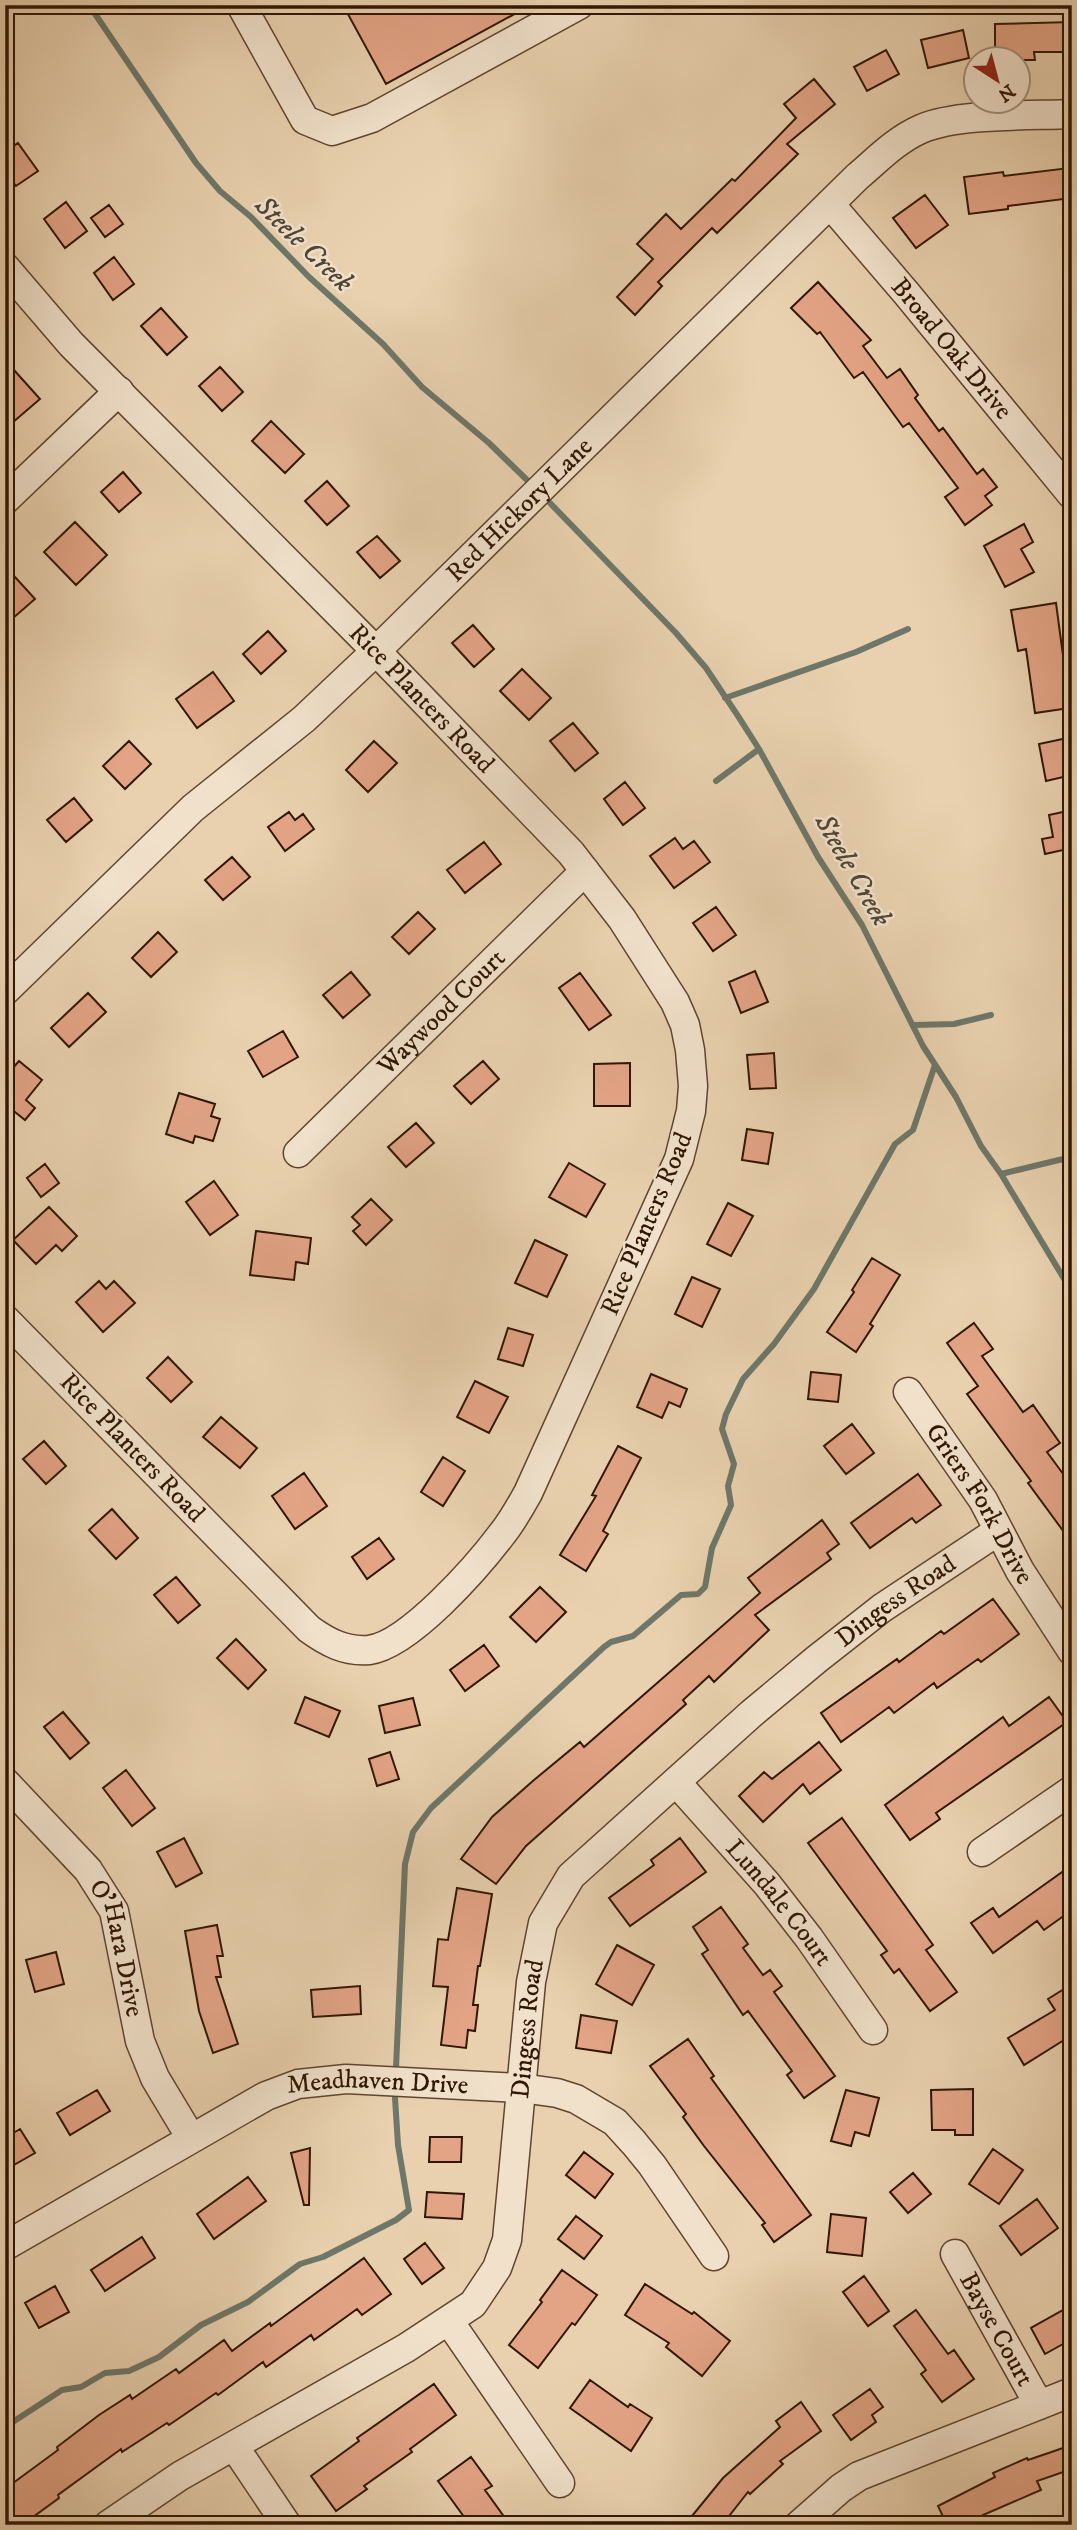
<svg xmlns="http://www.w3.org/2000/svg" width="1077" height="2530" viewBox="0 0 1077 2530" font-family="'IM FELL DW Pica',serif">
	<rect width="100%" height="100%" fill="#e9d1af"/>
	<filter id="stains"><feTurbulence type="fractalNoise" baseFrequency=".00286" numOctaves="4"/><feColorMatrix values="0 0 0 0 .2 0 0 0 0 .09 0 0 0 0 .02 0 0 0 .5 -.17"/></filter>
	<radialGradient id="worn" r=".72"><stop offset=".6" stop-color="#630" stop-opacity="0"/><stop offset="1" stop-color="#630" stop-opacity=".3"/></radialGradient>
	<g fill="none" stroke-linecap="round" stroke-linejoin="round">
		<path stroke="#6e7769" stroke-width="6" d="M89,5L196,163L220,191L251,217L309,277L383,344L422,387L489,443L527,480
			M550,503L676,633L706,668L738,716L759,749L818,857L862,925L923,1046L956,1097L981,1146L1001,1174L1072,1292
			M725,698L856,652L908,629
			M716,781L759,749
			M914,1025L954,1024L991,1015
			M1001,1174L1063,1159
			M396,2068L405,1864L413,1832L431,1808L604,1647L611,1642L633,1636L681,1595L698,1594L705,1587L712,1548L731,1505L728,1486L734,1464L722,1429L726,1414L743,1379L774,1344L814,1289L895,1144L913,1130L935,1065
			M5,2427L62,2390L81,2387L105,2373L129,2371L159,2357L201,2325L248,2302L300,2264L323,2257L396,2220L409,2210L398,2145L395,2098"/>
	</g>
	<path fill="#e3a486" stroke="#311603" stroke-width="2" d="M343,5H531L386,84Z
		M1072,22V52H1034L1035,60H995V24Z
		M963,30L969,58L928,68L921,40Z
		M886,50L899,74L867,91L854,67Z
		M814,79L835,104L787,144L798,154L717,233L712,228L658,282L662,286L635,315L617,297L653,259L637,244L666,214L681,229L732,179L735,181L796,118L784,104Z
		M18,143L38,171L16,186L5,171V152Z
		M1069,168L1072,198L1008,206V209L969,214L964,177L1003,172L1004,176Z
		M925,195L948,225L916,248L893,218Z
		M66,202L87,231L65,248L44,219Z
		M109,205L123,224L105,237L91,218Z
		M114,257L134,284L113,300L94,273Z
		M818,282L871,340L863,346L887,378L900,369L918,395L915,398L939,431L943,428L977,474L983,469L997,487L985,496L992,505L965,525L945,497L958,488L909,423L903,427L863,372L854,378L820,332L817,334L791,308Z
		M161,308L187,337L167,355L141,326Z
		M5,360L40,399L5,429Z
		M220,367L243,392L222,411L199,386Z
		M271,421L304,454L285,473L252,441Z
		M123,472L141,493L119,512L101,492Z
		M327,481L349,506L327,525L305,501Z
		M75,522L107,555L76,585L44,552Z
		M1024,524L1033,542L1021,549L1034,572L1005,587L984,546Z
		M377,536L400,561L380,578L357,552Z
		M15,577L35,599L5,625V586Z
		M1056,603L1070,708L1035,713L1026,649L1018,651L1011,610Z
		M473,625L494,649L474,667L452,643Z
		M268,631L286,651L261,674L243,654Z
		M522,669L551,698L529,720L500,691Z
		M213,672L234,701L197,728L176,699Z
		M573,723L598,753L575,771L550,741Z
		M1072,737V775L1046,781L1039,744Z
		M129,741L151,764L125,789L103,766Z
		M374,741L397,763L368,792L346,770Z
		M625,782L645,808L623,825L604,799Z
		M74,798L92,820L66,842L47,820Z
		M1072,810V848L1045,854L1042,839L1053,837L1049,815Z
		M289,812L295,820L303,814L314,829L285,851L268,827Z
		M675,838L683,849L694,841L710,862L674,888L650,856Z
		M484,842L501,864L465,893L447,870Z
		M232,857L250,877L223,900L205,880Z
		M716,907L736,935L713,951L693,923Z
		M418,912L435,929L409,954L392,937Z
		M158,932L177,952L151,977L132,958Z
		M755,971L768,1002L741,1013L729,982Z
		M351,972L370,995L343,1018L323,995Z
		M580,973L611,1015L589,1030L559,988Z
		M88,993L106,1012L69,1047L51,1028Z
		M283,1031L298,1057L263,1077L248,1051Z
		M774,1053L776,1088L750,1089L747,1055Z
		M19,1061L42,1080L26,1100L35,1108L25,1120L5,1104V1077Z
		M483,1061L499,1079L471,1104L454,1086Z
		M630,1063V1106H594V1064Z
		M179,1093L215,1104L211,1116L220,1119L213,1141L195,1136L193,1143L166,1134Z
		M416,1123L434,1143L406,1167L388,1147Z
		M747,1129L773,1133L768,1164L742,1160Z
		M569,1163L605,1184L586,1217L549,1197Z
		M45,1164L59,1183L41,1197L27,1178Z
		M214,1181L238,1215L210,1235L186,1202Z
		M371,1199L392,1220L366,1245L353,1231L360,1225L352,1217Z
		M728,1203L753,1216L731,1256L707,1244Z
		M49,1207L77,1236L62,1251L56,1245L36,1264L13,1240Z
		M256,1231L311,1238L308,1264L296,1262L294,1280L250,1275Z
		M535,1240L567,1255L547,1297L515,1283Z
		M872,1258L900,1275L870,1324L873,1326L856,1352L827,1332L854,1292L852,1290Z
		M692,1277L720,1289L702,1327L675,1314Z
		M99,1281L106,1289L114,1281L135,1303L103,1332L76,1302Z
		M974,1323L993,1349L982,1356L1023,1412L1033,1405L1060,1443L1047,1452L1072,1486V1543L1028,1483L1031,1481L967,1394L978,1386L947,1343Z
		M508,1328L533,1335L523,1366L498,1359Z
		M168,1357L192,1382L171,1402L147,1378Z
		M811,1372L841,1375L838,1402L808,1399Z
		M651,1374L687,1389L680,1407L669,1402L662,1418L637,1407Z
		M475,1381L508,1397L489,1433L457,1417Z
		M221,1417L257,1448L240,1468L203,1437Z
		M852,1424L874,1453L846,1474L824,1446Z
		M44,1441L66,1466L46,1484L23,1459Z
		M618,1446L641,1458L603,1531L608,1534L586,1571L560,1555L596,1496L592,1495Z
		M443,1457L465,1471L443,1506L421,1492Z
		M304,1473L327,1506L295,1529L272,1496Z
		M918,1474L941,1505L916,1523L912,1518L870,1548L851,1523Z
		M112,1509L138,1538L116,1559L89,1530Z
		M822,1520L839,1544L827,1553L831,1559L755,1615L769,1630L714,1682L709,1676L683,1700L686,1704L526,1846L496,1884L461,1859L492,1817L534,1780L580,1742L584,1747L760,1593L748,1578Z
		M379,1538L394,1559L367,1579L352,1557Z
		M176,1577L200,1605L178,1623L154,1595Z
		M540,1587L566,1612L536,1642L510,1617Z
		M993,1599L1019,1634L981,1662L978,1659L937,1688L934,1683L894,1713L889,1707L841,1742L821,1713L897,1659L899,1662L941,1631L944,1634Z
		M236,1639L266,1670L248,1689L217,1658Z
		M484,1645L499,1666L465,1691L450,1670Z
		M305,1697L340,1711L329,1737L295,1723Z
		M1049,1697L1067,1722L936,1813L940,1819L910,1840L885,1805L1003,1717L1009,1726Z
		M413,1698L420,1725L385,1733L379,1706Z
		M63,1712L89,1743L70,1759L44,1727Z
		M819,1742L841,1770L810,1794L803,1784L763,1822L739,1796L764,1772L772,1779Z
		M390,1752L399,1779L377,1786L369,1759Z
		M126,1770L155,1808L132,1826L103,1788Z
		M842,1818L933,1945L926,1950L957,1992L930,2011L899,1969L894,1973L881,1955L887,1951L808,1843Z
		M184,1838L202,1873L176,1887L157,1852Z
		M680,1838L706,1872L630,1926L609,1898L654,1865L651,1860Z
		M1072,1865V1910L1044,1930L1037,1921L993,1953L971,1923L993,1908L999,1917Z
		M457,1888L492,1894L480,1966H478L473,2005H478L475,2031L468,2030L466,2048L441,2045L448,1987L433,1986L438,1939L448,1940Z
		M721,1907L748,1944L743,1948L763,1975L770,1970L782,1986L774,1992L835,2076L804,2098L787,2075L792,2071L748,2011L743,2015L702,1954L708,1950L693,1927Z
		M217,1925L223,1956H217L221,1977H216L238,2044L213,2053L199,2011L185,1931Z
		M617,1945L654,1965L632,2005L596,1984Z
		M56,1952L64,1984L35,1992L26,1960Z
		M1072,1984V2035L1024,2065L1008,2038L1055,2010L1048,1999Z
		M360,1986L361,2014L313,2017L311,1990Z
		M581,2015L617,2021L611,2053L576,2048Z
		M688,2039L714,2076L711,2078L811,2215L774,2242L762,2225L765,2223L704,2146L683,2117L686,2114L650,2066Z
		M973,2089V2135H955V2130H932L931,2090Z
		M97,2090L110,2111L70,2135L57,2113Z
		M846,2090L879,2098L869,2136L855,2132L851,2146L831,2141Z
		M20,2129L35,2153L5,2170V2138Z
		M430,2137H462L461,2162H429Z
		M310,2148L309,2205H304L291,2153Z
		M993,2149L1023,2170L999,2204L969,2184Z
		M584,2152L613,2174L595,2198L566,2175Z
		M913,2173L931,2194L908,2213L890,2192Z
		M248,2177L266,2201L214,2239L197,2214Z
		M427,2192L464,2194L462,2219L425,2217Z
		M1037,2199L1058,2228L1021,2255L1000,2226Z
		M831,2214L866,2218L862,2256L827,2252Z
		M576,2216L602,2236L584,2259L558,2239Z
		M142,2237L155,2258L105,2291L91,2270Z
		M425,2243L444,2268L422,2284L404,2259Z
		M364,2258L391,2294L362,2315L357,2309L314,2340L311,2335L266,2367L263,2362L218,2395L216,2393L169,2425L167,2423L122,2452L121,2449L58,2495L59,2498L22,2525H5V2489L58,2450L57,2447L99,2415L130,2395L132,2399L176,2369L179,2373L224,2340L232,2351L270,2323L271,2326Z
		M562,2270L597,2295L575,2325L572,2323L538,2368L509,2345L542,2302L540,2300Z
		M864,2276L889,2311L868,2326L843,2292Z
		M645,2284L692,2314L694,2312L730,2341L702,2376L666,2347L669,2343L625,2315Z
		M55,2286L69,2312L39,2328L25,2303Z
		M1072,2305V2339L1045,2354L1031,2328Z
		M916,2310L948,2354L954,2350L974,2379L942,2402L921,2374L926,2370L894,2326Z
		M590,2380L628,2407L630,2404L652,2418L631,2451L570,2408Z
		M434,2384L456,2415L410,2449L412,2452L364,2486L367,2489L336,2511L311,2476L359,2441L357,2438Z
		M870,2389L883,2407L872,2415L876,2422L851,2440L833,2415Z
		M801,2402L821,2431L780,2461L783,2464L750,2494L748,2492L722,2525H702L692,2516L723,2478L780,2427L776,2421Z
		M1072,2445V2469L1037,2481L1041,2490L983,2515L988,2525H947L938,2506L995,2477L993,2473L1027,2458L1028,2460Z
		M471,2457L492,2486L485,2490L510,2525H470L438,2481Z"/>
	<g fill="none" stroke-linecap="round" stroke-linejoin="round">
		<g stroke="#5f452e" stroke-width="31">
			<g id="minor">
				<path d="M241,5L305,120L332,131L372,118L579,5"/>
				<path id="s1" d="M830,204L907,294L1072,495"/>
				<path id="s2" d="M5,267L71,344L376,651L571,853L622,919L675,1002L685,1025L690,1050L693,1086L691,1111L679,1159L528,1493C520,1507 512,1522 502,1534C478,1566 409,1645 369,1650C345,1652 327,1642 309,1629L5,1319"/>
				<path d="M5,500L119,391"/>
				<path id="s3" d="M5,991L193,808L304,719L376,651L857,177C877,160 896,140 921,129C958,113 1030,116 1072,114"/>
				<path id="s4" d="M298,1153L585,871"/>
				<path id="s5" d="M908,1392L983,1500L1020,1571L1072,1651"/>
				<path id="s6" d="M5,1782L88,1870L114,1911L140,2041L155,2078L191,2138"/>
				<path id="s7" d="M676,1782L767,1884L809,1938L873,2030"/>
				<path d="M982,1852L1072,1790"/>
				<path id="s8" d="M5,2246L266,2096L298,2084L346,2079L521,2088L557,2093L576,2099L615,2122L634,2143L652,2165L714,2256"/>
				<path id="s9" d="M955,2254L1039,2405"/>
				<path d="M449,2321L560,2483"/>
				<path d="M234,2446L287,2525"/>
				<path id="s10" d="M108,2525L180,2476L406,2348L473,2304L497,2268L507,2240L531,1982L543,1923L571,1876L751,1714L817,1659L882,1608L998,1531"/>
				<path d="M799,2525L841,2488L859,2476L1072,2392"/>
			</g>
		</g>
		<use href="#minor" stroke="#f1e1cb" stroke-width="28"/>
	</g>
	<g text-anchor="middle" dominant-baseline="central" stroke-width="5" stroke-linejoin="round" paint-order="stroke">
		<g font-size="26" fill="#311603" stroke="#f1e1cb">
			<text stroke="none"><textPath href="#s1" startOffset="189">Broad Oak Drive</textPath></text>
			<text stroke="none"><textPath href="#s3" startOffset="705">Red Hickory Lane</textPath></text>
			<text stroke="none"><textPath href="#s2" startOffset="600">Rice Planters Road</textPath></text>
			<text stroke="none"><textPath href="#s4" startOffset="201">Waywood Court</textPath></text>
			<text transform="translate(647 1224) rotate(-67)">Rice Planters Road</text>
			<text transform="translate(132 1448) rotate(46)">Rice Planters Road</text>
			<text stroke="none"><textPath href="#s5" startOffset="133">Griers Fork Drive</textPath></text>
			<text stroke="none"><textPath href="#s10" startOffset="1300">Dingess Road</textPath></text>
			<text stroke="none"><textPath href="#s7" startOffset="159">Lundale Court</textPath></text>
			<text stroke="none"><textPath href="#s6" startOffset="206">O'Hara Drive</textPath></text>
			<text stroke="none"><textPath href="#s10" startOffset="712">Dingess Road</textPath></text>
			<text stroke="none"><textPath href="#s8" startOffset="415">Meadhaven Drive</textPath></text>
			<text stroke="none"><textPath href="#s9" startOffset="86">Bayse Court</textPath></text>
		</g>
		<g font-size="28" font-style="italic" fill="#504636" stroke="#f1e1cb">
			<text transform="translate(304 244) rotate(44)">Steele Creek</text>
			<text transform="translate(853 870) rotate(60)">Steele Creek</text>
		</g>
	</g>
	<rect width="1077" height="2530" fill="none" stroke="#e9d1af" stroke-width="28"/>
	<rect x="7" y="7" width="1063" height="2516" fill="none" stroke="#311603" stroke-width="3.5"/>
	<rect x="14" y="14" width="1049" height="2502" fill="none" stroke="#311603" stroke-width="2"/>
	<g transform="translate(997 80) rotate(144)"><circle r="33" fill="#f1e1cb" stroke="#a4907b" stroke-width="2"/>
	<path d="M0-5L12 26L0 18L-12 26Z" fill="#8f2418"/>
	<text y="-10" font-size="19" font-weight="bold" text-anchor="middle" fill="#311603">N</text>
	</g>
	<rect width="100%" height="100%" filter="url(#stains)"/>
	<rect width="100%" height="100%" fill="url(#worn)"/>
</svg>
